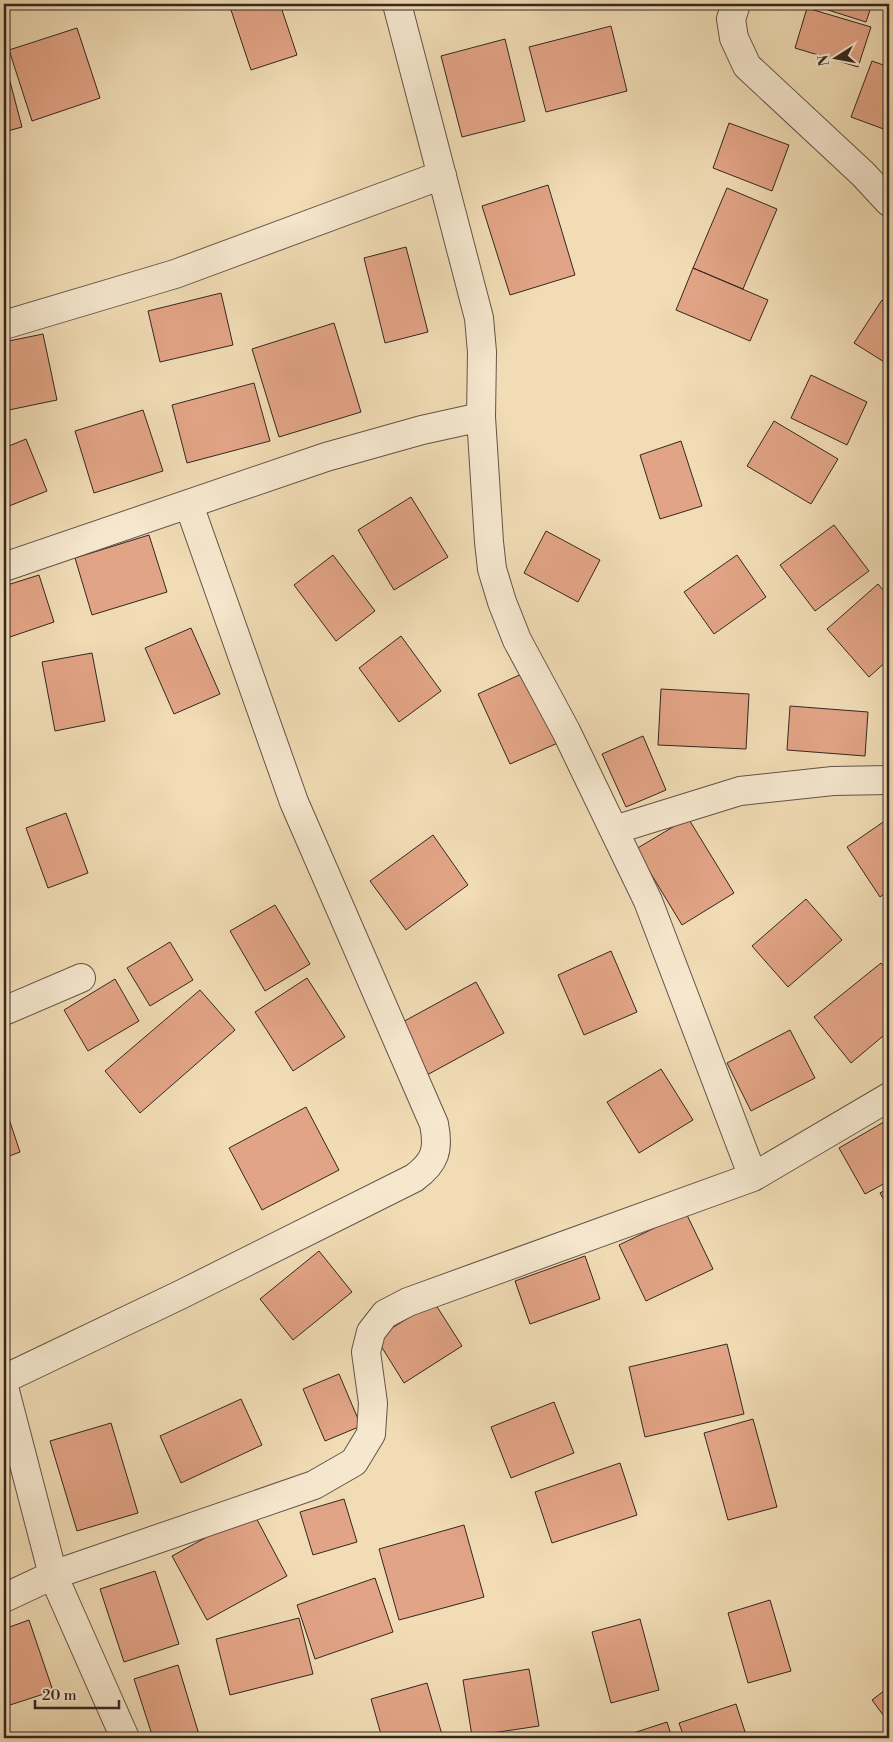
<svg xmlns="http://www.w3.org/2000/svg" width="893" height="1742" viewBox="0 0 893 1742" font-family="'Libre Bodoni',serif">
	<rect width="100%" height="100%" fill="#f1dcb5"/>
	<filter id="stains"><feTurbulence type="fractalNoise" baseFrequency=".004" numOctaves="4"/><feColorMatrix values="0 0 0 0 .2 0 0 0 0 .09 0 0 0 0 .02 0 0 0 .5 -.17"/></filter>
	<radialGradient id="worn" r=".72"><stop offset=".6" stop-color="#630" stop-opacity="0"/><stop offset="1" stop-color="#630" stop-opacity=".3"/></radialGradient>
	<path fill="#e2a486" stroke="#342722" d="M229,4H280L297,55L251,70Z
		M809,4H872L866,22Z
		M807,8L871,27L858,67L795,48Z
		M611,26L627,91L546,112L529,47Z
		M77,28L100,98L32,121L9,50Z
		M505,39L525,121L462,137L441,56Z
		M4,59L22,127L4,132Z
		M872,61L889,67V131L851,117Z
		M729,123L789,145L772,191L713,168Z
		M548,185L575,275L510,295L482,206Z
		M727,188L777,209L743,289L693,268Z
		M406,247L428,332L385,343L364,258Z
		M693,268L768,300L750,341L676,310Z
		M221,293L233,345L160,362L148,311Z
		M882,300L889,305V365L854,343Z
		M334,323L361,412L279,437L252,349Z
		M43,334L57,400L4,411V342Z
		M811,375L867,402L847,445L791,418Z
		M254,383L270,441L187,463L172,405Z
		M143,410L163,471L94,493L75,431Z
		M774,421L838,459L811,504L747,466Z
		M26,439L47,491L4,508V448Z
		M681,441L702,506L660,519L640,455Z
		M411,497L448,557L394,590L358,530Z
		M834,525L869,571L815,611L780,565Z
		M546,531L600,560L578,602L524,573Z
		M149,535L167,592L92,615L75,558Z
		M333,555L375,611L336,641L294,585Z
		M737,555L766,597L714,634L684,592Z
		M39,575L54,622L4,639V586Z
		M878,584L889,597V659L869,677L827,629Z
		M191,628L220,694L174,714L145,648Z
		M401,636L441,691L399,722L359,668Z
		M92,653L105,721L55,731L42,662Z
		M528,671L560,742L510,764L478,694Z
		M661,689L749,694L746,749L658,745Z
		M790,706L868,712L865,756L787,750Z
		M643,736L666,790L626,807L602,754Z
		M66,813L88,873L48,888L26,828Z
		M688,818L734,893L682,925L636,849Z
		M889,818V890L880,897L847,847Z
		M433,835L468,885L406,930L370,881Z
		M806,899L842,940L788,987L752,946Z
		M275,905L310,964L265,991L230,931Z
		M170,942L193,980L150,1006L127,968Z
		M611,951L637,1012L584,1035L558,975Z
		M881,963L889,974V1031L851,1063L814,1017Z
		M307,978L345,1037L293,1071L255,1012Z
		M115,979L139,1021L88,1051L64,1010Z
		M476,982L504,1033L427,1075L399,1024Z
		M200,990L235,1030L140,1113L105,1071Z
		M790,1030L815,1078L751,1111L727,1063Z
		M661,1069L693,1120L639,1153L607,1102Z
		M4,1104L20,1152L4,1158Z
		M306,1107L339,1170L262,1210L229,1148Z
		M889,1119V1181L865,1194L839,1148Z
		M889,1188V1209L880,1193Z
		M686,1213L713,1269L646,1301L619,1245Z
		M319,1251L352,1292L293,1340L260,1299Z
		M585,1256L600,1299L530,1324L515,1281Z
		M434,1302L462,1346L404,1383L376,1338Z
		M727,1344L744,1414L645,1437L629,1367Z
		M339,1374L361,1426L325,1441L303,1389Z
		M241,1399L262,1445L181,1483L160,1436Z
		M554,1402L574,1453L511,1478L491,1427Z
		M753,1419L777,1507L728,1520L704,1433Z
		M111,1423L138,1513L77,1531L50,1441Z
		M620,1463L637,1515L552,1543L535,1492Z
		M344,1499L357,1542L313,1555L300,1512Z
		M253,1512L287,1576L207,1620L172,1556Z
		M464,1525L484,1597L399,1620L379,1549Z
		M155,1571L179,1644L124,1662L100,1589Z
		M375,1578L393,1632L315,1659L297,1605Z
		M770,1600L791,1671L748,1683L728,1613Z
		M299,1618L313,1674L230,1695L216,1639Z
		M640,1619L659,1690L611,1703L592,1632Z
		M29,1620L53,1691L10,1705L4,1686V1629Z
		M178,1665L200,1738H153L134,1679Z
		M529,1669L539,1726L472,1736L463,1680Z
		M427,1683L443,1738H382L371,1699Z
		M889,1687V1723L872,1700Z
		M736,1704L747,1738H684L679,1723Z
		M667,1722L672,1738H618Z"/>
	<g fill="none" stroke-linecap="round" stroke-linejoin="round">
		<g stroke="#635447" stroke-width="30">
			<path id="minor" d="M397,4L479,318L482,352L481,417L489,542L492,569L502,602L517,640L566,731L648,901L753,1177
				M736,4L731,19L734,38L747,66L863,174L889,202
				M4,325L175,274L442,175
				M4,567L326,457L422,430L481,417
				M614,830L740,791L833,781L889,780
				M4,1011L81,978
				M4,1379L180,1295L414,1178C436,1162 439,1149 434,1124L294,802L189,505
				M4,1387L53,1575L125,1738
				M4,1598L53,1575L314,1485L354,1462L371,1434L373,1403L366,1352L371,1332L385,1314L408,1302L753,1177L889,1097"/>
		</g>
		<use href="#minor" stroke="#f6e8cf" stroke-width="28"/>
	</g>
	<rect width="893" height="1742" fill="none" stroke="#f1dcb5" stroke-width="20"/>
	<rect x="5" y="5" width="883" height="1732" fill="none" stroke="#342722" stroke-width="2.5"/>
	<rect x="10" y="10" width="873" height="1722" fill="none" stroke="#342722"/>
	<g transform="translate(836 58) rotate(259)" stroke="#f6e8cf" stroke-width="4" paint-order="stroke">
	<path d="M0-4L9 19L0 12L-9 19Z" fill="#342722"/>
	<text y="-8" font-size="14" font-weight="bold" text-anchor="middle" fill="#342722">N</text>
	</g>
	<path d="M35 1700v8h84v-8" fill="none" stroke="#342722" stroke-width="2.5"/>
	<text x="42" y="1700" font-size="15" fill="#342722" stroke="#f6e8cf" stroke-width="4" paint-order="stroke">20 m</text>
	<rect width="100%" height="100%" filter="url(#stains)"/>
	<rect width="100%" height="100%" fill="url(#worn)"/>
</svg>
